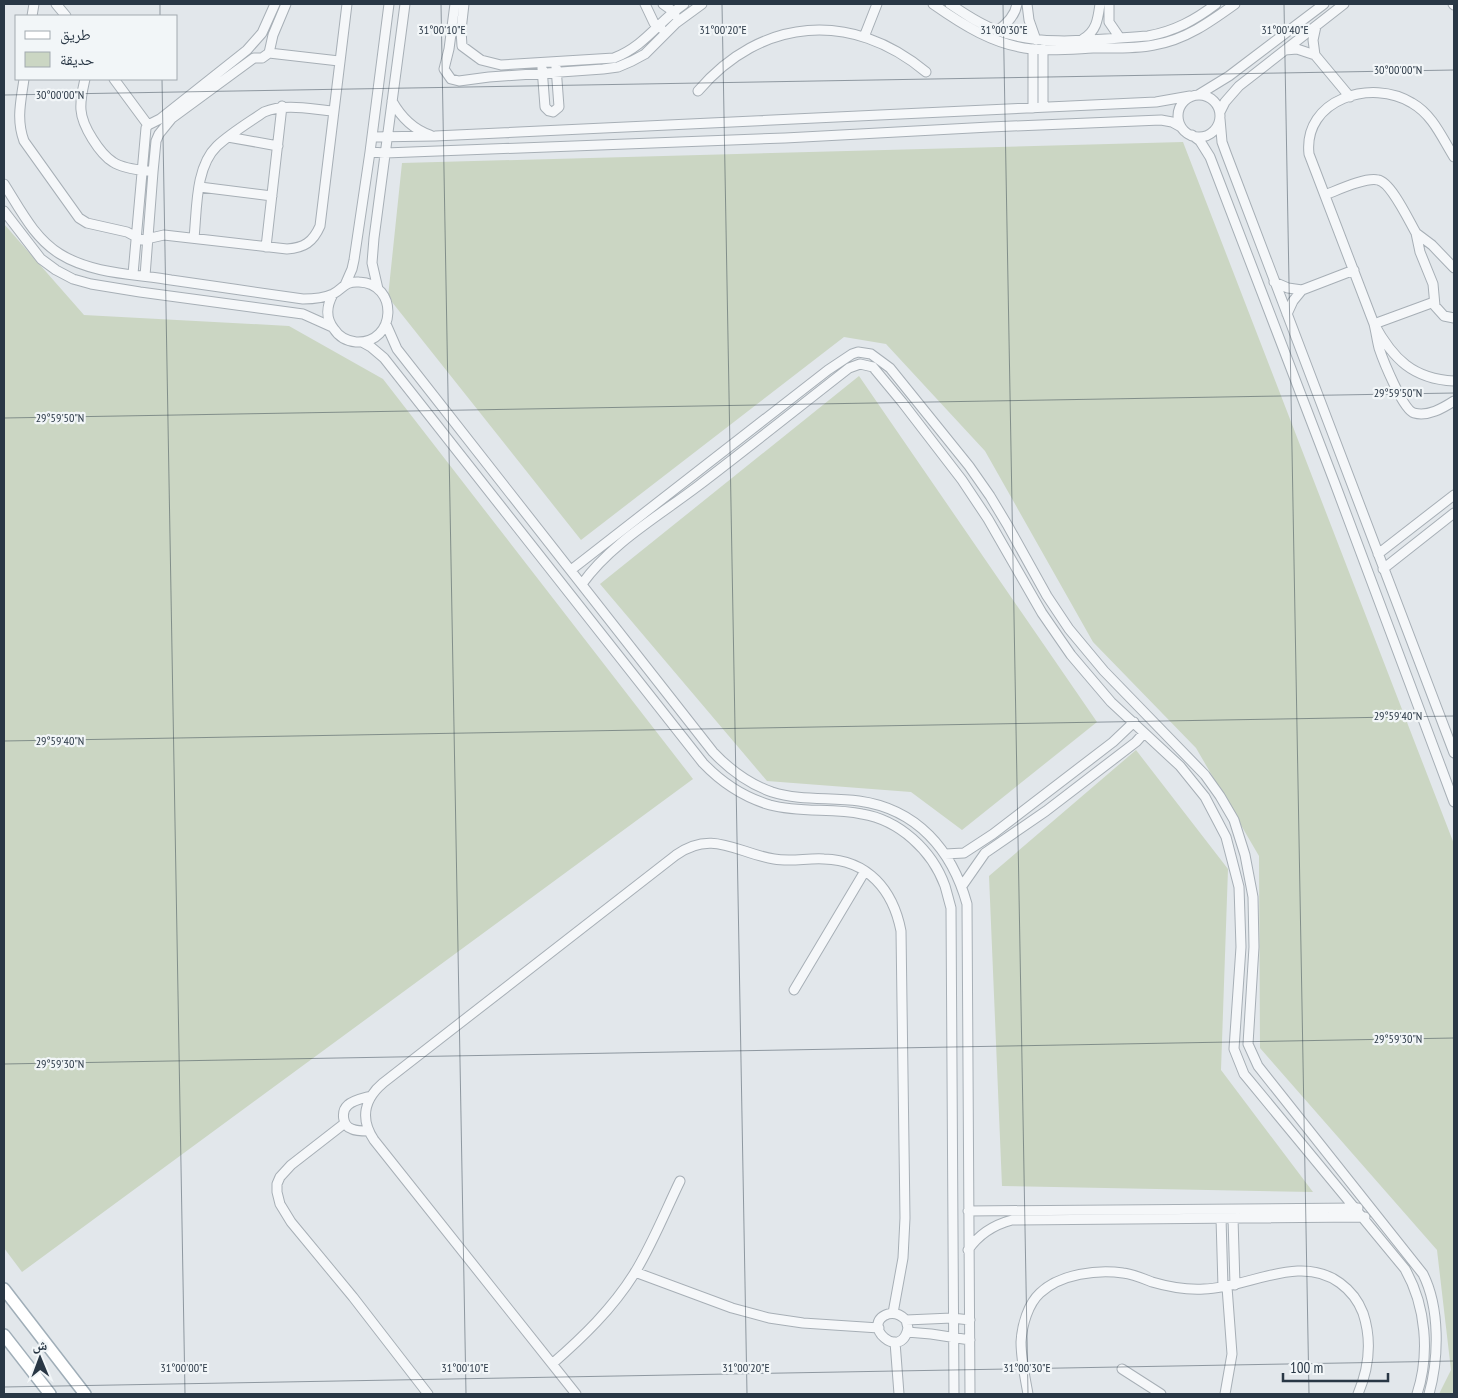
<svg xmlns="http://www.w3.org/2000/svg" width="1458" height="1398" viewBox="0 0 1458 1398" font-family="'PT Sans Narrow','Noto Naskh Arabic',sans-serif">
	<rect width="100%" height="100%" fill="#e2e7eb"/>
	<path fill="#cbd6c3" d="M1183,142L1454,844V1394H1439L1451,1370L1437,1250L1260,1048L1259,856L1196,748L1093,642L985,451L886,344L844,337L581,540L388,297L402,163Z
		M4,224L84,315L289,326L383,379L693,779L22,1272L4,1248Z
		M859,376L1097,722L962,830L911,792L767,781L600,584Z
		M1136,750L1228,869L1221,1070L1313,1192L1002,1186L989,876Z"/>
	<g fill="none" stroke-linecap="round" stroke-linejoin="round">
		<g stroke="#a7afb6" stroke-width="11">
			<path id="minor" d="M56,4L66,16
				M455,4L449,49L444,69L451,79L459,81L489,77L603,69L618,67L632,61L645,54L676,23L702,4
				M464,4L461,30L462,46L481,60L501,65L614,58C645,46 658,22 684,4
				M645,4L654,23L661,28
				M663,4L670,9L675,15
				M933,4C963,25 994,45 1032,49C1052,51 1073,49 1093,48C1113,48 1134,49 1154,45C1185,40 1210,22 1235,4
				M950,4C965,14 979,24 996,30C1042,48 1100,39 1148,36C1175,31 1195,20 1216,4
				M1027,4L1029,20L1036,40
				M1109,4V22L1120,38
				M1453,4L1454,5
				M32,16L34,4
				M997,31C1007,24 1015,16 1017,4
				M864,37L877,4
				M1083,39C1097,31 1098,18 1100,4
				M1285,50L1297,49L1315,55L1350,97
				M269,53L339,61
				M1315,55L1313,40L1316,26
				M542,68L545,107L549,111L553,112L559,107L556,67
				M24,79C21,101 16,119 24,141L79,218L87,223L127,232L142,240L164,235L287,249C304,248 313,242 320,226L347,4
				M85,79C83,88 80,100 81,110C82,126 100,154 113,162C122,168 138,170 148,171
				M114,79L148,125
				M698,91C761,17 852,10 926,72
				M1198,95L1229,76L1324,4
				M1178 116a21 21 0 1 1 42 0a21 21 0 1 1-42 0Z
				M392,101C401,117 412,129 430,135
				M1043,107V49
				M1033,108V49
				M1220,112L1225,102L1239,86L1344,4
				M1220,119L1222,142L1226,153L1454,753
				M1192,135L1200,141L1210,157L1334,481L1454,802
				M228,137L278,146
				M372,137L435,136L1156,102L1190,96
				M370,152L385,153L785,138L990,127L1161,120L1172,122L1181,127
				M1454,157C1442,138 1433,115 1412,103C1372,78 1303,99 1309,154L1374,324C1393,359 1413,379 1454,381
				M4,184C20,209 34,238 60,254C92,274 135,274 171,280C215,286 259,293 303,299C312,299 324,298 333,294C343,289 344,281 359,282C399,283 397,344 356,342C347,341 339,337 334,329C325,318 327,305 333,294
				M200,187L272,196
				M1325,195C1338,190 1365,177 1378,180C1391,182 1409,221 1416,233
				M4,211L41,259L56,270L73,279L91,284L140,292L303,314L332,327
				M194,238C197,210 195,167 217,146C231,133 248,123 264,112C285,103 310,109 333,111
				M266,247L282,106
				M1454,268L1432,245L1416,233L1420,252L1433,284L1435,306L1444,316L1454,318
				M133,274L146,128L148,125L160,119L247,50L262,33L275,4
				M145,276L153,172L156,141L159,134L172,118L254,58H262L269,53L273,35L286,4
				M1274,282L1288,288L1302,290
				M345,285L352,269L354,260L370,152L389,4
				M378,289L372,263L374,238L405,4
				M1434,302L1374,324C1376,332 1377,340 1379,348C1383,360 1403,410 1414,413C1428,417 1443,408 1454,401
				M1287,314L1293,301L1302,290L1354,270
				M386,324L397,349L713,752C730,770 749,784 772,792C800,801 830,797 859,801C917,809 952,850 967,904L970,1394
				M362,342L371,347L384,358L703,763C722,783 743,797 770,805C800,813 832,808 862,814C899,820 932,850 945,886C947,893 949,901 951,908L954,1394
				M1378,554L1454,495
				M1383,569L1454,513
				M571,570L828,370L852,354L858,352L871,354L890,368L969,466L990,496L1008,526L1047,596L1069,629L1104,671L1205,775L1220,796L1234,820L1245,855L1253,897L1254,947L1248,1044L1258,1066L1423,1274C1440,1308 1439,1358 1429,1394
				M582,584C610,544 660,515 698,486C749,447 799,407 849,368L860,364L873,367L902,402L962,480L988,519L1042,613L1071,655L1111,702L1180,766L1205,797L1226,837L1239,887L1241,947L1234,1049L1244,1074L1405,1269C1426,1306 1430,1354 1417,1394
				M945,854L964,853L993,834L1113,742L1134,722
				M962,886L985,853L1046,811L1136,742L1144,733
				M794,990L865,871
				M345,1123L291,1165L280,1177L277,1184V1192L280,1204L291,1222L353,1297L428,1394
				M368,1131C363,1131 356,1131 352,1129C342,1126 341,1111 348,1105C353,1100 364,1098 371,1096
				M968,1211L1358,1208
				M1221,1218L1223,1287
				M1233,1218L1235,1285
				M968,1250C979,1234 993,1225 1012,1220L1365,1217
				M635,1272L732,1308L769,1318L803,1323L879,1328
				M906,1320L908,1328C901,1363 859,1324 888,1314C895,1312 901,1315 906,1320L952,1318L970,1320
				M907,1332L931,1334L970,1340
				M895,1342L899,1394
				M552,1364C583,1337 612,1309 634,1274C652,1245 665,1212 680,1181
				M1122,1369L1161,1394
				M576,1394L374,1140C360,1119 364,1099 383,1083L676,855C712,829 737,853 774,859C791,862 807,858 824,859C868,860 893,890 901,931L905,1218L903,1258L893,1313
				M1028,1394C1025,1377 1021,1359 1021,1342C1022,1325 1028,1304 1040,1293C1060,1274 1098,1269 1123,1273C1133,1274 1142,1278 1152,1282C1169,1287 1187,1290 1204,1289C1249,1288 1300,1253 1340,1283C1351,1291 1358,1300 1363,1313C1372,1340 1369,1368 1358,1394
				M1225,1394L1232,1354L1227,1287"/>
		</g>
		<g stroke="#a0aeb8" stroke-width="14">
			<path id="major" d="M4,1289L85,1394
				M4,1335L50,1394"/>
		</g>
		<use href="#minor" stroke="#f5f7f9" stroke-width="9"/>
		<use href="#major" stroke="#fff" stroke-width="11"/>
	</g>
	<path fill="none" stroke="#293745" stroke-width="1" stroke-opacity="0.45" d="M160,4V16M441,4L466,1394M722,4L747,1394M1003,4L1028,1394M1284,4L1309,1394M162,79L185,1394M4,95L1454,70M4,418L1454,393M4,741L1454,716M4,1064L1454,1038M4,1387L1454,1361"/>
	<g font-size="12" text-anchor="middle" fill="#293745" stroke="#f2f6f8" stroke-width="4.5" stroke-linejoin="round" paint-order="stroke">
		<text x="442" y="34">31°00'10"E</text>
		<text x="723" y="34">31°00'20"E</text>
		<text x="1004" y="34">31°00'30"E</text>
		<text x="1285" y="34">31°00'40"E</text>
		<text x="1398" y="74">30°00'00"N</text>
		<text x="60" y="99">30°00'00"N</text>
		<text x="1398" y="397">29°59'50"N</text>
		<text x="60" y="422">29°59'50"N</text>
		<text x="1398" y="720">29°59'40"N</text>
		<text x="60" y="745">29°59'40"N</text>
		<text x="1398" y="1043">29°59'30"N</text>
		<text x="60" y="1068">29°59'30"N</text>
		<text x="184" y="1372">31°00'00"E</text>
		<text x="465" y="1372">31°00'10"E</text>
		<text x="746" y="1372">31°00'20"E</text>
		<text x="1027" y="1372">31°00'30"E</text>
	</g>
	<rect width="1458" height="1398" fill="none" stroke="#293745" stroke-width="10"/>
	<rect x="15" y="15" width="162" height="65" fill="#f2f6f8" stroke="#a2aab0"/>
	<rect x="25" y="31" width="25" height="8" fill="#ffffff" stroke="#a2aab0"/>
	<text x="60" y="40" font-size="15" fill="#293745">طريق</text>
	<rect x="25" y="52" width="25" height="15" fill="#cbd6c3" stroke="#a2aab0"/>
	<text x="60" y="65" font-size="15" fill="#293745">حديقة</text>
	<g transform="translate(40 1358) rotate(359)" stroke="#f2f6f8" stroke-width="4" paint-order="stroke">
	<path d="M0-4L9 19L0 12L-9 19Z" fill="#293745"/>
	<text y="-8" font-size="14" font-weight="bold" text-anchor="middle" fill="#293745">ش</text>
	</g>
	<path d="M1283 1373v8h105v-8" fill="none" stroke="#293745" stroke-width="2.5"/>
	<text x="1290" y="1373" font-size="15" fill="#293745" stroke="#f2f6f8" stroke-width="4" paint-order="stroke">100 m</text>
</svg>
